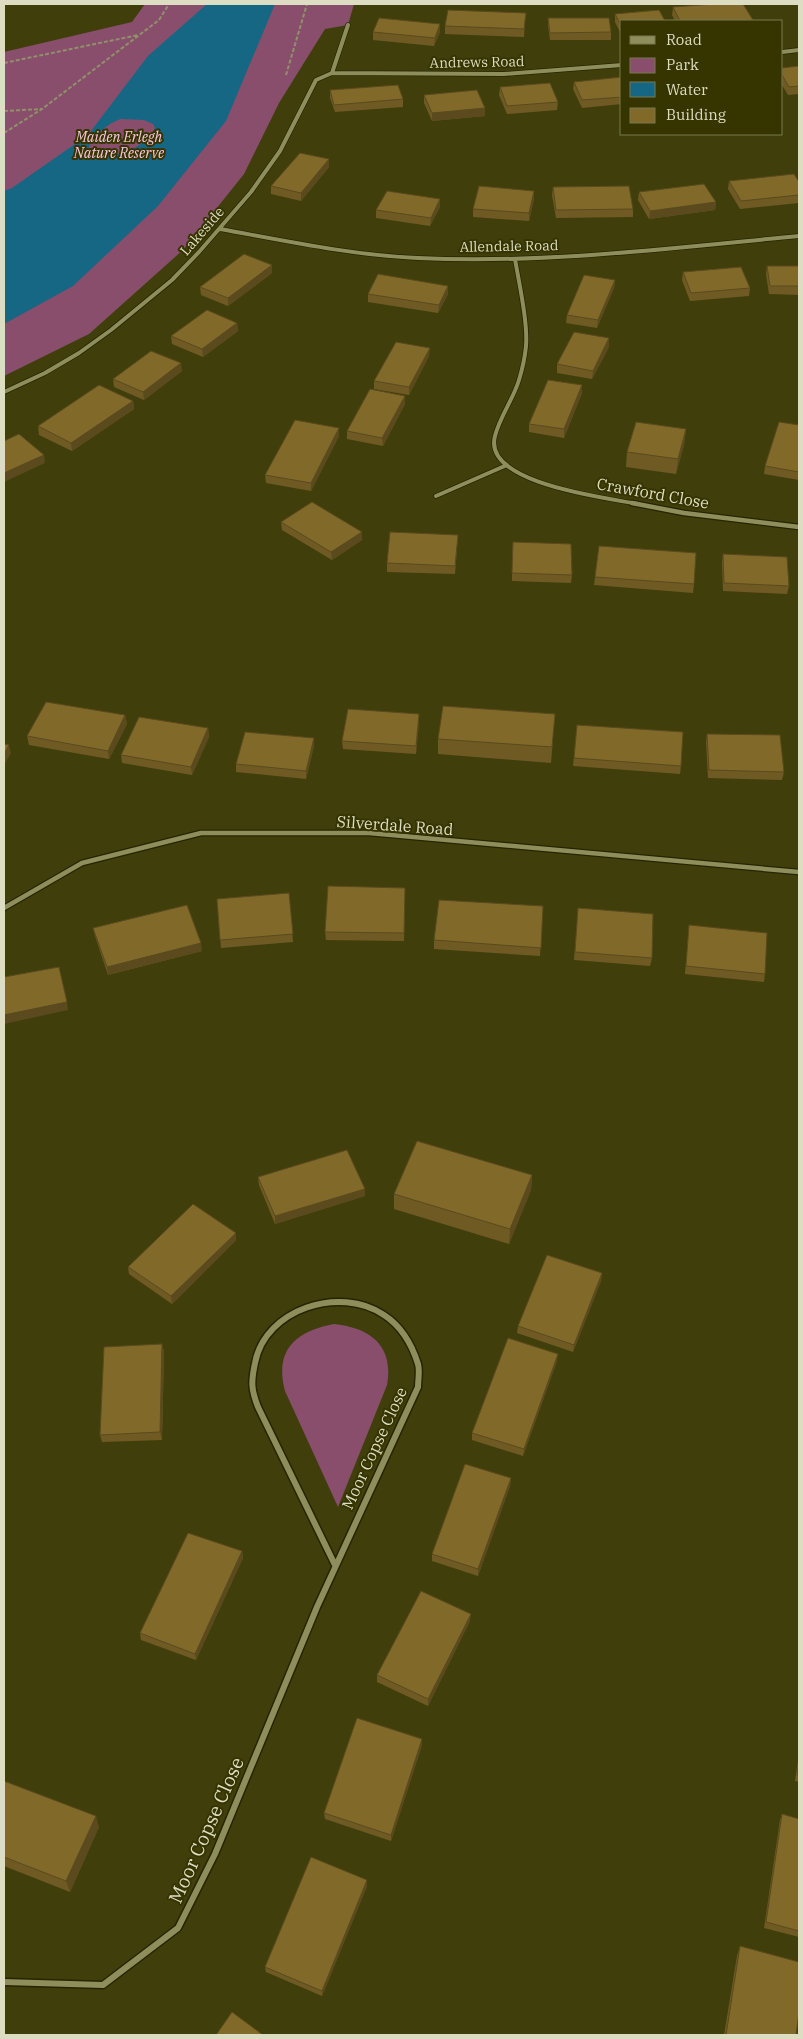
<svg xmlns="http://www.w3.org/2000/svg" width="803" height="2039" viewBox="0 0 803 2039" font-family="'IBM Plex Serif',serif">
	<rect width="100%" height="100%" fill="#403f0c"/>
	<path fill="#884e6c" d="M145,4H354L348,25L325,29L279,103L244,174L184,249L89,334L4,376V52L132,22Z
		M334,1324C371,1328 394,1346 387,1385L338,1507L285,1391C274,1350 296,1331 334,1324Z"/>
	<path fill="#156784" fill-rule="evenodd" d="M207,4H275L226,121L158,206L73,286L4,324V191L12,188L88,135L148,56ZM121,119L144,120L153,124L155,128C145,149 117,157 96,156L88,150C92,136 108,123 121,119Z"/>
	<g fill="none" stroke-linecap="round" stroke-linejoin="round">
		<g stroke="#262500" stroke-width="5.5">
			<path id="minor-far2" d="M782,52L799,50
				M332,73L348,25
				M220,229C286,241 351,255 418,258C545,264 673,248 799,236
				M515,259C519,283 528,323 526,346C525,357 522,370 519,380C513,400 500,416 495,436C482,484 608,498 638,504
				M4,392L45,373L79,353L111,330L172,280L199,252L251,192L280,151L316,80L332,73L504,74L622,65
				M436,496L507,465"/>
		</g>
		<g stroke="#262500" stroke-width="7">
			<path id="minor-far1" d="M632,503L684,513L799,527
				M4,908L82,863L201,833H369L799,872"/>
		</g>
		<g stroke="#262500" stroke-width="9">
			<path id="minor" d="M4,1982L103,1985L178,1928L215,1854L317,1607L418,1387C418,1380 420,1371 418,1364C412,1345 401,1326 384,1315C340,1285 265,1309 255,1363C251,1382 251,1389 258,1407L335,1565"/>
		</g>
		<path stroke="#90906a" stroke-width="2" stroke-dasharray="4 2" stroke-linecap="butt" d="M4,63L138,35
			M286,75L307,4
			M4,111L42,109
			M4,133L42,109L159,20L169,4"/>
		<use href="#minor-far2" stroke="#8e8e5c" stroke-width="4"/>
		<use href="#minor-far1" stroke="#8e8e5c" stroke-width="4.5"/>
		<use href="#minor" stroke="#8e8e5c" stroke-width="6"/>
	</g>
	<path fill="#6f5a24" d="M673,7L753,20L752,21H675L672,15Z
		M615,14L622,21V36L615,22Z
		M548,18L611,32V40H550L548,26Z
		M525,21L524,37L445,34V26Z
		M373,32H440L434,46L373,40Z
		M799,66V94L788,95L782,85V68Z
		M622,77V104L582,108L573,89L574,82Z
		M500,87L558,102L557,110L507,114L499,95Z
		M330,90L403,99V107L335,112L330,98Z
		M424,95L485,108V116L432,121L424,103Z
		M329,159V167L301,201L271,194V186Z
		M729,181L799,182V203L740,209L728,189Z
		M553,187L633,209V217L556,218L552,195Z
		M534,191V199L529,221L473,217V209Z
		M639,192L716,202L715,210L649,219L638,200Z
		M440,207L430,226L376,218V210Z
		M272,265V273L228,306L201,295L200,287Z
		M767,266H799V295L769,294L766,274Z
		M683,272L750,288L749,296L690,301L682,280Z
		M615,280L614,288L597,328L566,323L567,315Z
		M448,286V294L438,313L368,302V294Z
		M237,323L238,331L203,357L172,344L171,336Z
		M609,347L592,379L557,373V364Z
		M429,356L409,395L374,389V381Z
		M182,371L144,400L114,387L113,379Z
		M582,393L564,438L529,432V424Z
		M133,401L134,409L72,451L39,435L38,426Z
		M405,404L383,446L347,439V431Z
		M799,425V480L764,474L765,466Z
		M339,428V436L311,491L266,483L265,475Z
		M686,429L684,445L676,474L626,467L627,452Z
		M281,522L362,540L332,560L282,530Z
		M458,535L455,574L387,572V563Z
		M599,546L694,584L693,593L594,585Z
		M512,550L572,575L571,583L512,581Z
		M723,554L789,586L787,594L723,591L722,563Z
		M419,714V722L416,754L343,749L342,741Z
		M555,714L551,763L438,754V739Z
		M125,715L127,724L109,759L29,745L27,736Z
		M577,725L681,766L680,774L573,766Z
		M208,728L209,737L192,775L122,763L121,755Z
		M707,734L784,772L782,780L708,778L706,742Z
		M314,746L306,779L236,772V764Z
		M289,893L293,942L221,948L217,899Z
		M405,896L404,941L326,940L325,932Z
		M543,906L540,956L434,949V940Z
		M578,908L652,958L650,966L574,960Z
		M689,925L765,974L764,982L685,974Z
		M93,928L202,951L108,975L95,936Z
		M532,1175L531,1190L509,1244L394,1209V1194Z
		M258,1177L365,1196L275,1224L259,1185Z
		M236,1233V1240L172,1304L129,1274L128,1267Z
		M602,1273L601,1281L573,1352L517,1333L518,1326Z
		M162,1344L164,1352L162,1440L102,1442L100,1435Z
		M557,1361L523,1456L472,1440V1433Z
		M511,1478L510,1486L478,1576L432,1561V1554Z
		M242,1551L243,1558L196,1660L141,1640L140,1633Z
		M470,1621L428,1706L377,1682V1675Z
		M422,1745L391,1841L325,1819L324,1813Z
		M799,1754V1782L795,1781Z
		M4,1781L99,1827L70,1892L4,1866Z
		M782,1814L799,1819V1937L764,1928L780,1820Z
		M367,1880V1886L322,1996L266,1972L265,1967Z
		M740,1946L796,2035H724L737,1956Z"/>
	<path fill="#5a4a1d" d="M440,24V32L434,46L435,38Z
		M485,108V116L432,121V113Z
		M329,159V167L301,201V193Z
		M534,191V199L529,221V213Z
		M440,199V207L430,226L431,218Z
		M716,202L715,210L649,219L650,211Z
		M272,265V273L228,306V298Z
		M615,280L614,288L597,328L598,320Z
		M448,286V294L438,313L439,305Z
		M237,323L238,331L203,357L202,349Z
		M609,338V347L592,379L593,371Z
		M430,348L429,356L409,395V387Z
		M181,363L182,371L144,400L143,392Z
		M582,385V393L564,438V429Z
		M405,396V404L383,446L382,438Z
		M133,401L134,409L72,451L71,443Z
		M339,428V436L311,491V483Z
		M686,429L684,445L676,474L678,459Z
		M44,455L45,463L4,482V473Z
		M362,532V540L332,560L331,552Z
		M419,714V722L416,754V746Z
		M125,715L127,724L109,759L108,751Z
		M208,728L209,737L192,775L191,767Z
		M314,738V746L306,779V771Z
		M9,745L11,753L4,765V754Z
		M201,943L202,951L108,975L107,967Z
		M67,1002L68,1010L4,1024V1015Z
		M532,1175L531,1190L509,1244L510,1229Z
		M365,1189V1196L275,1224V1216Z
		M236,1233V1240L172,1304L171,1296Z
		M602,1273L601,1281L573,1352L574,1345Z
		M162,1344L164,1352L162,1440L160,1432Z
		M558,1354L557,1361L523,1456L524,1449Z
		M511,1478L510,1486L478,1576V1569Z
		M242,1551L243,1558L196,1660L195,1654Z
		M471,1614L470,1621L428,1706V1699Z
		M422,1739V1745L391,1841V1835Z
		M96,1816L99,1827L70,1892L66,1881Z
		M367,1880V1886L322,1996V1991Z"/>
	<path fill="#81692a" stroke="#5a4a1d" d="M714,4H743L753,20L738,21H680L673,7Z
		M448,10L526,13L524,29L445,26Z
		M659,10L665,21H622V27L615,14Z
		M379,18L440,24L435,38L373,32Z
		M548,18H609L611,32L550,33Z
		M799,66V86L789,87L782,75V68Z
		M622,77V97L582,100L574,82Z
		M550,83L558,102L507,106L500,87Z
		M398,85L403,99L334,105L330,90Z
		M477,90L485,108L432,113L424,95Z
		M300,153L329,159L301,193L271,186Z
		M794,174L799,182V195L741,201L729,181Z
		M704,184L716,202L650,211L639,192Z
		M479,186L534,191L529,213L473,209Z
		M629,186L633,209L556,210L553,187Z
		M387,191L440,199L431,218L376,210Z
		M244,254L272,265L228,298L200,287Z
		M767,266H799V286H770Z
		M741,267L750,288L691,293L683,272Z
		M378,274L448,286L439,305L368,294Z
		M584,275L615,280L598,320L567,315Z
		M207,310L237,323L202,349L171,336Z
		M574,332L609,338L593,371L557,364Z
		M396,342L430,348L409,387L374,381Z
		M151,351L181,363L143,392L113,379Z
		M548,380L582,385L564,429L529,424Z
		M99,385L133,401L71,443L38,426Z
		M370,389L405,396L382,438L347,431Z
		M295,420L339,428L311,483L265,475Z
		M636,422L686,429L678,459L627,452Z
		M779,422L799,425V472L765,466Z
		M19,434L44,455L4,473V441Z
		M312,502L362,532L331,552L281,522Z
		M390,532L458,535L455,566L387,563Z
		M513,542L571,544L572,575L512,573Z
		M599,546L696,553L694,584L595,577Z
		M723,554L787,557L789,586L724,583Z
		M46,702L125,715L108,751L27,736Z
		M443,706L555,714L552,747L438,739Z
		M348,709L419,714L416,746L342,741Z
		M139,717L208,728L191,767L121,755Z
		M577,725L683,732L681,766L574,758Z
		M245,732L314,738L306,771L236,764Z
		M707,734L780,735L784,772L709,770Z
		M4,744L9,745L4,754Z
		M328,886L405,888L404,933L325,932Z
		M289,893L293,934L220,940L217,899Z
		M439,900L543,906L541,948L434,940Z
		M187,905L201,943L107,967L93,928Z
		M578,908L653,914L652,958L575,952Z
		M689,925L767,933L765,974L686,966Z
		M59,967L67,1002L4,1015V977Z
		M417,1141L532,1175L510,1229L394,1194Z
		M347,1150L365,1189L275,1216L258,1177Z
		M193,1204L236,1233L171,1296L128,1267Z
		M547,1255L602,1273L574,1345L518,1326Z
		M508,1338L558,1354L524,1449L472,1433Z
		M162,1344L160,1432L100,1435L104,1347Z
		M465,1464L511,1478L478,1569L432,1554Z
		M188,1533L242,1551L195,1654L140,1633Z
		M421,1591L471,1614L428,1699L377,1675Z
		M357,1718L422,1739L391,1835L324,1813Z
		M799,1762V1775H797Z
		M4,1781L96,1816L66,1881L4,1857Z
		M782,1814L799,1819V1931L766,1922Z
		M311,1857L367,1880L322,1991L265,1967Z
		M740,1946L799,1962V2012L796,2035H726Z
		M232,2012L263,2035H216Z"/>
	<g text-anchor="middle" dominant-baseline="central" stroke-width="4" stroke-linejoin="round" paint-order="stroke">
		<g font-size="14" fill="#dcddc3" stroke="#363500">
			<text transform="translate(477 62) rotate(-1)">Andrews Road</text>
			<text transform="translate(202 231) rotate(-49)">Lakeside</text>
			<text transform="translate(509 246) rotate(-1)">Allendale Road</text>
		</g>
		<g font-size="14" font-style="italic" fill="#fcc6e0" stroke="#363500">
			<text x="119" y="137">Maiden Erlegh<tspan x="119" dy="16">Nature Reserve</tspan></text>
		</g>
		<g font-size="16" fill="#dcddc3" stroke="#363500">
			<text transform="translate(653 493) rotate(10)">Crawford Close</text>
			<text transform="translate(395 825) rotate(4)">Silverdale Road</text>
			<text transform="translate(374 1448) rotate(-65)">Moor Copse Close</text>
		</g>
		<g font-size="19" fill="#dcddc3" stroke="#363500">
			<text transform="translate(206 1830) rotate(-66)">Moor Copse Close</text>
		</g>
	</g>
	<rect width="803" height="2039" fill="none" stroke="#dcddc3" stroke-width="10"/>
	<rect x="620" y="20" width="162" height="115" fill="#363500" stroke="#78784e"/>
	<rect x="630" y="36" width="25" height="8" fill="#8e8e5c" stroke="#78784e"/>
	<text x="666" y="45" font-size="15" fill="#dcddc3">Road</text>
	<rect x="630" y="58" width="25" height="15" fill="#884e6c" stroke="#78784e"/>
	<text x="666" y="70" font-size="15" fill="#dcddc3">Park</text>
	<rect x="630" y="82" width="25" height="15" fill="#156784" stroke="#78784e"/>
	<text x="666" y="95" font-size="15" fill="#dcddc3">Water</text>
	<rect x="630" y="108" width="25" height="15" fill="#81692a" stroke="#78784e"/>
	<text x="666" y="120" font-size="15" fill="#dcddc3">Building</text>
</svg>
